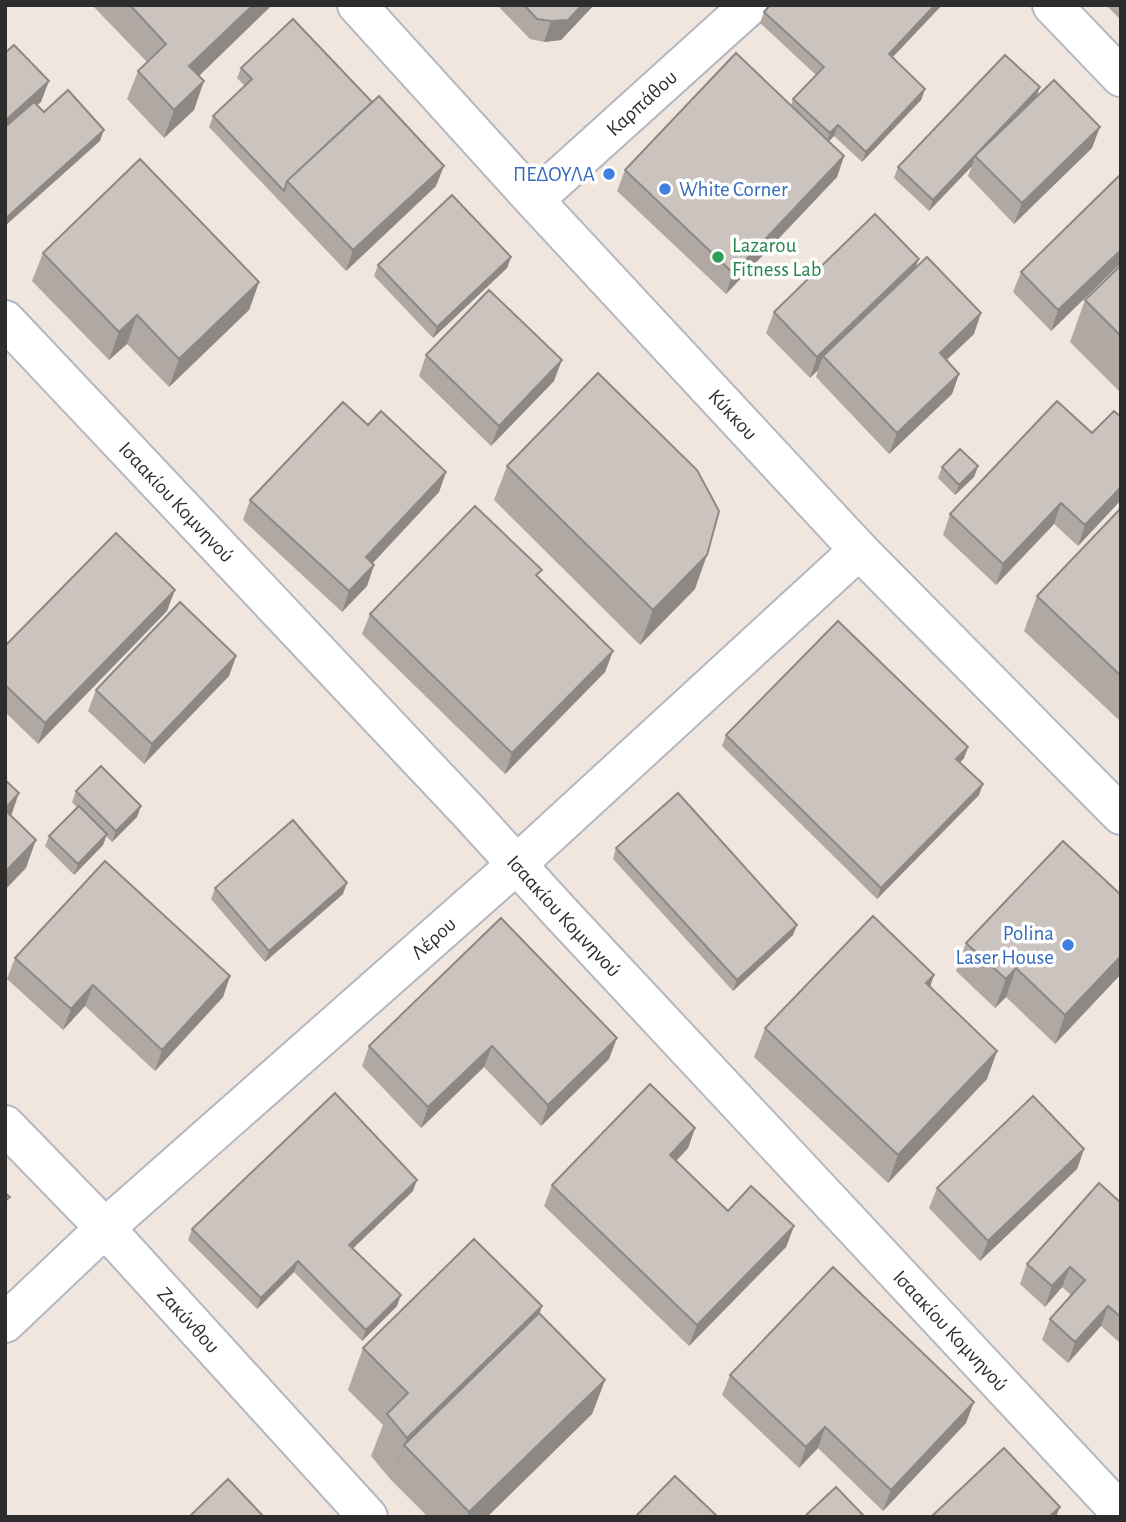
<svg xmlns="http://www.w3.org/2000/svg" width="1126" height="1522" viewBox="0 0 1126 1522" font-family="'Alegreya Sans',sans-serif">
	<rect width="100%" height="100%" fill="#f0e6de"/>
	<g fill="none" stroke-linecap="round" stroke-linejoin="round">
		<g stroke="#b2b7c2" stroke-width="42">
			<g id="minor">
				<path id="s1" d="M357,5L534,200L859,550L1121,815"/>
				<path d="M1052,5L1121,77"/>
				<path id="s2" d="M534,200L750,5"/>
				<path id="s3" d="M5,320L469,812L559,911L1121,1513"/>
				<path id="s4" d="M5,1125L105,1228L368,1517"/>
				<path id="s5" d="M5,1323L105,1228L517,864L859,550"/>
			</g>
		</g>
		<use href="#minor" stroke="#fff" stroke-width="38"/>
	</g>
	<path fill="#afa8a3" d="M92,5H272L199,76L194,110L164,138L127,99L138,71L147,62Z
		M497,5H594L561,40L544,42L530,39Z
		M942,5L892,58L925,89L921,100L862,162L834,136L829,141L844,156L837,177L726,294L617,191L625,170L791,106L793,99L816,75L760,23L764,12Z
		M1106,5H1121V20Z
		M241,68L436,186L346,271L209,127L213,116L245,86L237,78Z
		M1036,97L1092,148L1014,224L968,176L972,166L929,211L894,178L898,167Z
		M1121,174V263L1051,331L1013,292L1021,272Z
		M43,253L259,282L249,310L169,387L127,344L109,360L32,281Z
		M511,257L507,268L433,338L374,276L378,265Z
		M1121,265V388L1119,391L1070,342L1085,300Z
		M916,267L974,334L946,360L959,374L952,394L889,454L816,377L818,370L810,378L766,333L774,312Z
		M426,355L554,381L491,446L419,376Z
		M1057,401L1121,500L1078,546L1054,524L996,585L943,535L950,514Z
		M368,425L446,472L439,492L372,563L374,565L367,586L342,612L243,520L250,500Z
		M507,466L695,589L640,645L494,500Z
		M978,466L974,477L955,495L938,478L942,467Z
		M1121,508V722L1024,631L1037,596Z
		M539,578L613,651L605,672L505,774L362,634L370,614Z
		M167,611L38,744L5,712V646Z
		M236,656L229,676L144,764L88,711L96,690Z
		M726,735L968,747L964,758L960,762L979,795L877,899L722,746Z
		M76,791L141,806L137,817L112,842L106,836L103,845L74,875L45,846L49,836L77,808L72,802Z
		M616,848L793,935L733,991L613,859Z
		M215,888L343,894L265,962L211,899Z
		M1121,895V974L1055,1044L1006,997L995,1008L956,971L966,943Z
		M501,918L609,1059L541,1126L484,1067L421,1128L362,1066L369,1046Z
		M15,958L230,976L223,997L155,1071L85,1006L63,1030L7,979Z
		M934,975L930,987L997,1051L987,1079L888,1183L754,1057L765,1028Z
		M695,1128L688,1148L676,1161L728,1211L794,1226L786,1247L689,1346L544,1206L552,1185Z
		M1084,1149L1077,1169L980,1261L929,1208L937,1188Z
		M413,1191L352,1249L397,1306L362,1341L294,1272L257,1309L188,1240L192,1229Z
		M1121,1203V1344L1101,1326L1068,1363L1042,1340L1050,1319L1071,1295L1062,1287L1045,1307L1020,1284L1027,1264Z
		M542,1306L539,1313L605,1380L592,1414L487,1517H428L391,1480L371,1456L383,1425L348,1390L363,1348Z
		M730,1375L966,1423L883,1511L818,1448L799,1468L722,1395Z"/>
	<path fill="#8e8885" d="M253,5H272L179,95L189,66Z
		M582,5H594L561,40L544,42L551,21Z
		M935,5H942L885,65L889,54Z
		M49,81L41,102L5,134V121Z
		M204,81L194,110L164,138L174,110Z
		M1040,87L1036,98L975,156L972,166L929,211L933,200Z
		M925,89L921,100L862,162L866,152Z
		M838,125L834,136L826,144L830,133Z
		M1100,127L1092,148L1014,224L1022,203Z
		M104,130L100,141L5,226V219Z
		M844,156L837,177L726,294L733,273Z
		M444,166L436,186L346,271L353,250Z
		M1121,250V263L1051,331L1058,310Z
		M511,257L507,268L433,338L437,327Z
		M919,259L911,279L823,356L818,370L810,378L817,357Z
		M259,282L249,310L169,387L179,359Z
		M981,313L974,334L932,374L940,353Z
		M137,315L127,344L109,360L119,332Z
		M562,360L554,381L491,446L499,426Z
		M959,374L952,394L889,454L897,433Z
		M978,466L974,477L955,495L959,485Z
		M446,472L439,492L359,578L366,557Z
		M1121,487V500L1078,546L1085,525Z
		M1061,503L1054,524L996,585L1003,564Z
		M707,555L695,589L640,645L653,610Z
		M374,565L367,586L342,612L349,591Z
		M175,590L167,611L38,744L45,723Z
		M613,651L605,672L505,774L512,753Z
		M236,656L229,676L144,764L152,744Z
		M968,747L964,758L953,770L956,759Z
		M983,784L979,795L877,899L881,888Z
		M19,793L9,822L5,826V809Z
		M141,806L137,817L112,842L116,831Z
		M107,834L103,845L74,875L78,864Z
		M36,840L26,868L5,890V872Z
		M347,883L343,894L265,962L269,951Z
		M797,925L793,935L733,991L737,980Z
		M1121,956V974L1055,1044L1065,1015Z
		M1016,968L1006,997L995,1008L1006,979Z
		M934,975L924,1004L926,983Z
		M230,976L223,997L155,1071L162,1050Z
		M93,985L85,1006L63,1030L71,1009Z
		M617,1038L609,1059L541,1126L548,1105Z
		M492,1046L484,1067L421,1128L428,1107Z
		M997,1051L987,1079L888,1183L898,1155Z
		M695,1128L688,1148L662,1176L670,1155Z
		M1084,1149L1077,1169L980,1261L988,1241Z
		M417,1180L413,1191L345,1256L349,1245Z
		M794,1226L786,1247L689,1346L697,1325Z
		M298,1261L294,1272L257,1309L261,1298Z
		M1070,1267L1062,1287L1045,1307L1052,1286Z
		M401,1295L397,1306L362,1341L366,1330Z
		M542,1306L527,1348L404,1445L391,1480L407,1438Z
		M1108,1306L1101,1326L1068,1363L1075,1342Z
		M605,1380L592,1414L487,1517H467L469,1512Z
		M974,1402L966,1423L883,1511L891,1490Z
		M825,1427L818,1448L799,1468L806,1447Z
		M1060,1507L1056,1517H1049Z"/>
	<path fill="#cbc3be" stroke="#8e8885" stroke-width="2" d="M130,5H253L189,66L204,81L174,110L138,71L166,44Z
		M524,5H582L568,20L551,21L537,19Z
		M770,5H935L889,54L925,89L866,152L838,125L830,133L793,99L824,67L764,12Z
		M293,19L372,102L287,181L284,191L213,116L252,79L241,68Z
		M14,45L49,81L5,121V52H6Z
		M736,53L844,156L733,273L625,170Z
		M1005,55L1040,87L933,200L898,167Z
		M1054,80L1100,127L1022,203L975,156Z
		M68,90L104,130L5,219V127L34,102L44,112Z
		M379,96L444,166L353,250L287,181Z
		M140,159L259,282L179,359L137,315L119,332L43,253Z
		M1121,174V250L1058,310L1021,272Z
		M452,195L511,257L437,327L378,265Z
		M875,214L919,259L817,357L774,312Z
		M927,257L981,313L940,353L959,374L897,433L823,356Z
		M1121,265V336L1085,300Z
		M489,290L562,360L499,426L426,355Z
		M598,373L697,470L719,511L707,555L653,610L507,466Z
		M1057,401L1092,433L1114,411L1121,417V487L1085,525L1061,503L1003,564L950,514Z
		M343,402L368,425L381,411L446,472L366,557L374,565L349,591L250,500Z
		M960,449L978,466L959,485L942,467Z
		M475,506L542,570L536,575L613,651L512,753L370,614Z
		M1121,508V676L1037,596Z
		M116,533L175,590L45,723L5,685V646Z
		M180,602L236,656L152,744L96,690Z
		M838,621L968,747L956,759L983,784L881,888L726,735Z
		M101,766L141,806L116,831L76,791Z
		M5,780L19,793L5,809Z
		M678,793L797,925L737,980L616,848Z
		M79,806L107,834L78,864L49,836Z
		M5,810L36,840L5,872Z
		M293,820L347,883L269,951L215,888Z
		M1063,841L1121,895V956L1065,1015L1016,968L1006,979L966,943Z
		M105,861L230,976L162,1050L93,985L71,1009L15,958Z
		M873,916L934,975L926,983L997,1051L898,1155L765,1028Z
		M501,918L617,1038L548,1105L492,1046L428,1107L369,1046Z
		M650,1084L695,1128L670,1155L728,1211L751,1186L794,1226L697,1325L552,1185Z
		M335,1093L417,1180L349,1245L401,1295L366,1330L298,1261L261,1298L192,1229Z
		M1033,1096L1084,1149L988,1241L937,1188Z
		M1099,1183L1121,1203V1317L1108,1306L1075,1342L1050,1319L1085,1280L1070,1267L1052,1286L1027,1264Z
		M5,1193L10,1197L5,1201Z
		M474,1239L542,1306L407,1438L387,1414L408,1393L363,1348Z
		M833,1267L974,1402L891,1490L825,1427L806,1447L730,1375Z
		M539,1313L605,1380L469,1512L404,1445Z
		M1004,1448L1060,1507L1049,1517H931Z
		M675,1476L718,1517H635Z
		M228,1479L264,1517H189Z
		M836,1487L865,1517H804Z"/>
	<g fill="#3f7fe0" stroke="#fff" stroke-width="2.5">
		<circle cx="609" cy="174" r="7"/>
		<circle cx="665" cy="189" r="7"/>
		<circle cx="1068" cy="945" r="7"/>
	</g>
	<circle fill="#2e9e5b" stroke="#fff" stroke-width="2.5" cx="718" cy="257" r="7"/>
	<g text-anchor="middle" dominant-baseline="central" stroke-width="7" stroke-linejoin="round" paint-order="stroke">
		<g font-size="21" fill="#2d2d2d" stroke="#fff">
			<text stroke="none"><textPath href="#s2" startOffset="145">Καρπάθου</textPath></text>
			<text stroke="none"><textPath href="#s1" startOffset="556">Κύκκου</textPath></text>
			<text stroke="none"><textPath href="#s3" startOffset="250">Ισαακίου Κομνηνού</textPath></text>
			<text stroke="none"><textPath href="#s3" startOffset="817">Ισαακίου Κομνηνού</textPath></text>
			<text stroke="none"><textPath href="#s5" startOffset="576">Λέρου</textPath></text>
			<text stroke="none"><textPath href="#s4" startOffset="268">Ζακύνθου</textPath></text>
			<text stroke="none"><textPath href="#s3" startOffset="1384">Ισαακίου Κομνηνού</textPath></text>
		</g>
		<g font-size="21" fill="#366cbe" stroke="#fff" text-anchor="end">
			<text x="595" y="174">ΠΕΔΟΥΛΑ</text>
			<text x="679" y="189" text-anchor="start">White Corner</text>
			<text x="1054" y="933">Polina<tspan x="1054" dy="24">Laser House</tspan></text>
		</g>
		<g font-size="21" fill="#27864d" stroke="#fff" text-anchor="start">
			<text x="732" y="245">Lazarou<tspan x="732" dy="24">Fitness Lab</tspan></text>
		</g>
	</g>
	<rect width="1126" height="1522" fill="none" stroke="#2d2d2d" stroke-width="14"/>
</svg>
